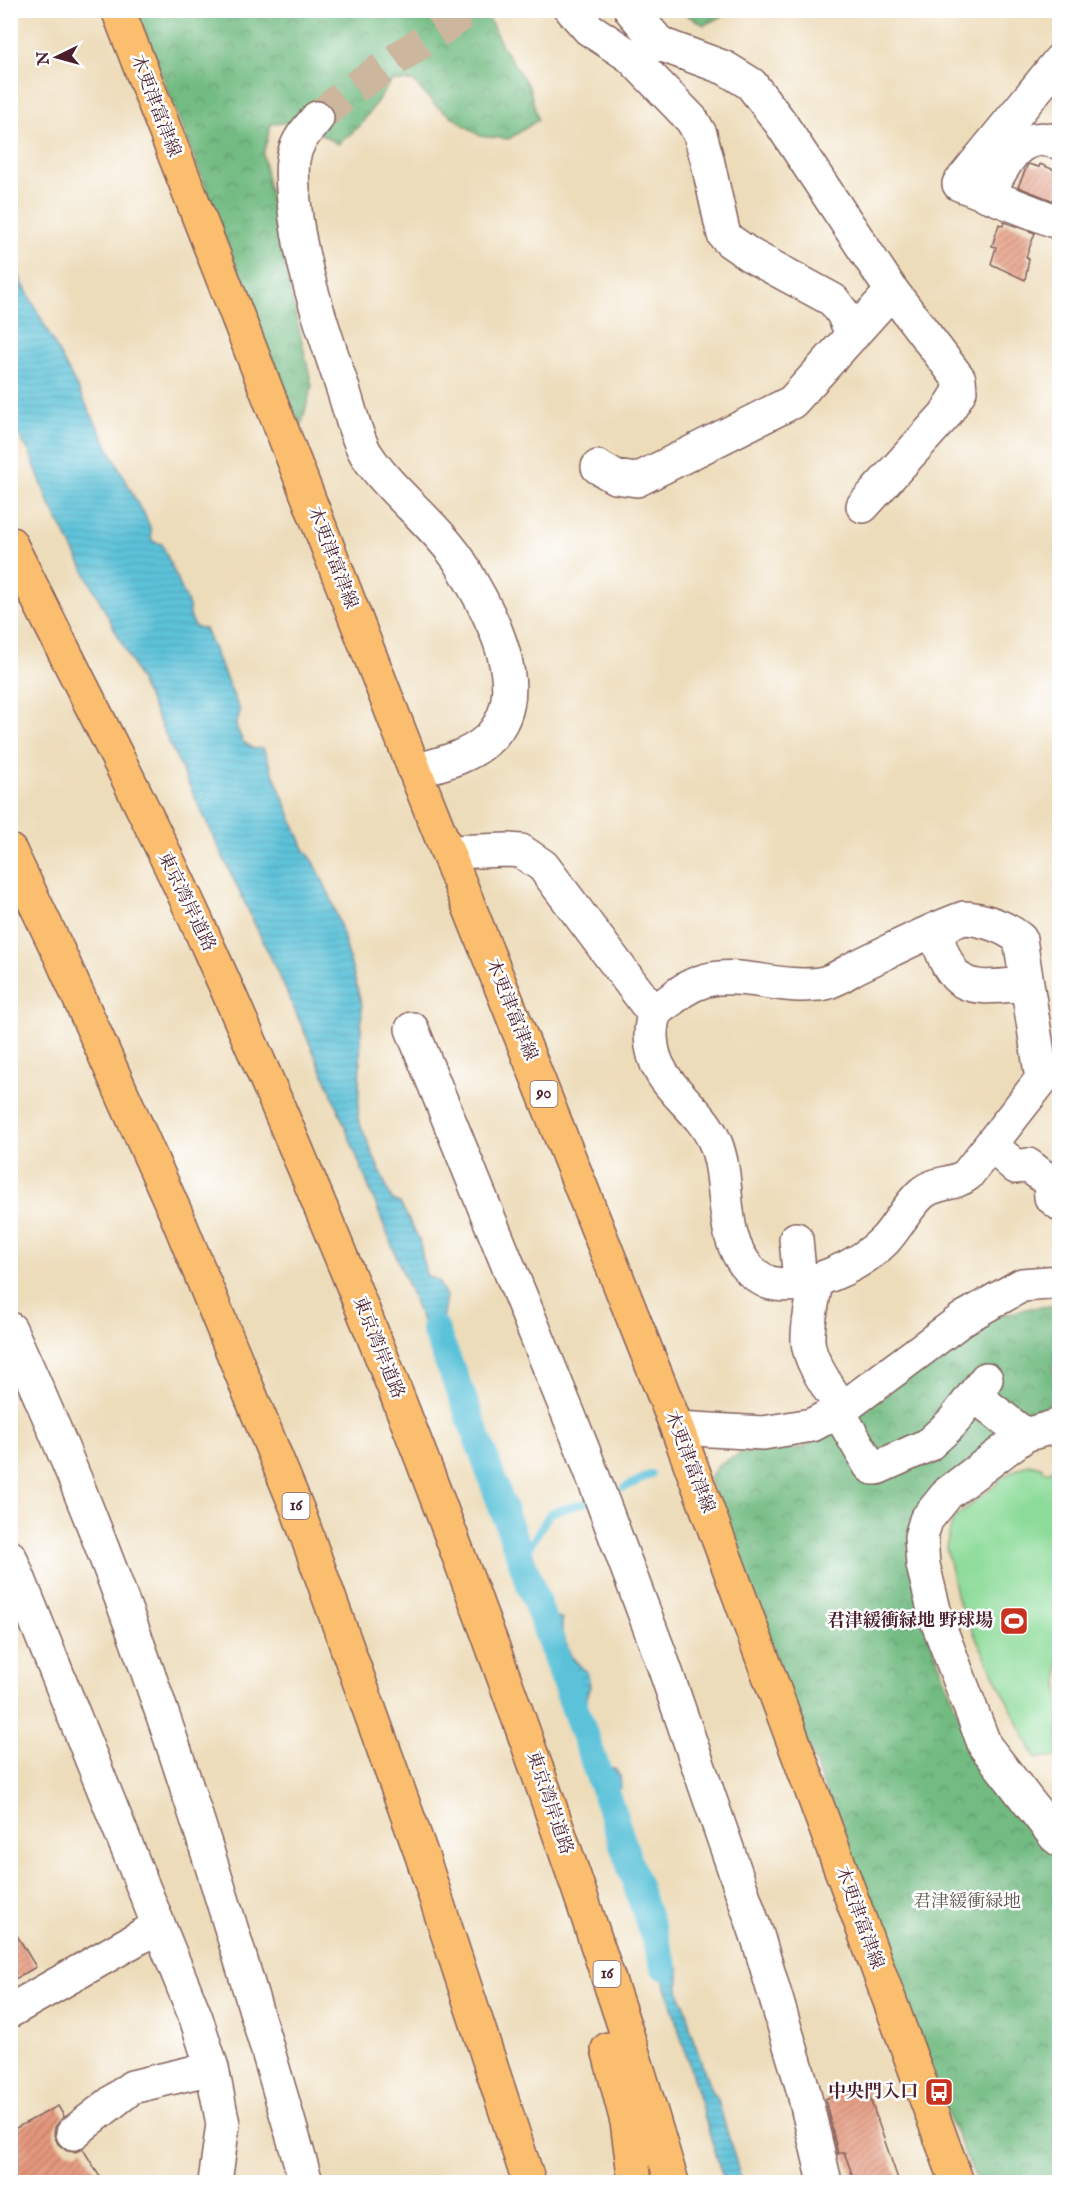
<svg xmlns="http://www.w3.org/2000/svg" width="1070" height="2193" viewBox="0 0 1070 2193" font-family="'IM FELL English','Noto Serif JP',serif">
	<defs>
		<pattern id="forest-crowns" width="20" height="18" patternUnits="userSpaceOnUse" patternTransform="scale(1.5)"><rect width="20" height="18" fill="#72bb82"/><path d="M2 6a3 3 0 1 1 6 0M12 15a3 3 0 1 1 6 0" fill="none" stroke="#60976b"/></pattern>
		<pattern id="water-rules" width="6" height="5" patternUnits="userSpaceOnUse" patternTransform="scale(1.5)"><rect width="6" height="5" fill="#5cc2d9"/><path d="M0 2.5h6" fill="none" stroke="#52a6ba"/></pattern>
		<pattern id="building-hatch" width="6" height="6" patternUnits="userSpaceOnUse" patternTransform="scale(1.5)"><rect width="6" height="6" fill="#e4977b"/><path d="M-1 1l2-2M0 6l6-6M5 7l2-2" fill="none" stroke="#bb7b65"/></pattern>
	</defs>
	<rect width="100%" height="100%" fill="#fff"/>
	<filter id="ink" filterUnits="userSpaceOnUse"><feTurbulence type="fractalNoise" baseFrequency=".0167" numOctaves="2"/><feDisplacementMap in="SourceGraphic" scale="12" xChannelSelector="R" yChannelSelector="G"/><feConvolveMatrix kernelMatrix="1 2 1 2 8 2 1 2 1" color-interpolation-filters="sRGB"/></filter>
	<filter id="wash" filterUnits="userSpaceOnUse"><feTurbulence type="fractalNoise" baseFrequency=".008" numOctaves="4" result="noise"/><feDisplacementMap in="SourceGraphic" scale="24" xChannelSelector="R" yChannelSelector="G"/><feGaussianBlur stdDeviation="1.35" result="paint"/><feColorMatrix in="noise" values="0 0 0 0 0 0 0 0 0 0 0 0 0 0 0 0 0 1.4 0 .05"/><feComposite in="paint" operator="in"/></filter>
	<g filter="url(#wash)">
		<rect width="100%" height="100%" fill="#eddcba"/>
		<path fill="#8ddb9a" stroke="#6c7d62" stroke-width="1.5" d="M1028,1464L1041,1467L1046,1472L1059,1467V1757H1035L957,1599L946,1547L953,1519L998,1483L1000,1478Z"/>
		<path fill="url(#forest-crowns)" stroke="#5e6d56" stroke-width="1.5" d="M137,11H488L487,14L502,46L529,87L538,120L509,139L480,136L435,105L413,81H391L360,126L338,144L299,121L271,124L263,155L275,224L312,386L301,426L288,400Z
			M679,11L734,10V11L704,25Z
			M1059,1305V1361L1052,1367L1059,1386V1393L1043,1409L935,1489L928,1634L978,1766L1032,1835L1059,1853V2182H977L931,2076L709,1478L719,1464L742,1453L802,1448L860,1414L961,1336L997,1316L1031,1308Z"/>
		<path fill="url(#water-rules)" stroke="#537082" stroke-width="1.5" d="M10,259L141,510L143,511L150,527L152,541L162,544L189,606L190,616L195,627L205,629L240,711L236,726L243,742L254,749L263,748L304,849L314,862L330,896L342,931L362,1006L358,1119L392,1200L400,1203L419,1239L426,1275L437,1280L446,1296L442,1321L458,1362L441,1369L330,1089L284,986L125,649L48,501L30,453L11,423Z
			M529,1584L541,1586L551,1616L562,1619V1633L571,1656L588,1674L590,1687L586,1697L587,1708L600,1743L599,1751L604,1768L615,1769L620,1776L621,1786L612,1796L610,1806Z
			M652,1929L671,1964L679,1968C680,1976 678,1982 679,1988C680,2003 691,2010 689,2027L711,2090L718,2101L742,2182H724L649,1930Z"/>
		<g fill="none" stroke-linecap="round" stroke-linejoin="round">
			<path stroke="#5cc2d9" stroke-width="8" d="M624,1488L651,1474
				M521,1560L550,1513L587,1502"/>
			<path stroke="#5cc2d9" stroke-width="28" d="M435,1329L464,1401L610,1806L664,1966"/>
		</g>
		<g id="blocks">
			<path fill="url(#building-hatch)" d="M1028,164L1039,167L1040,164L1059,172V203L1018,187Z
				M1004,222L1035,233L1026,257L1029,259L1025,280L991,264L996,247L992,246L999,224L1003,226Z
				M10,1924L36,1967L10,1982Z
				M865,2084L899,2182H855L844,2152L838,2154L825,2099Z
				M58,2106L64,2116L55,2127L54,2135L58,2144L67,2151L75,2152L83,2149L103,2182H10V2131Z"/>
		</g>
	</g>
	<g filter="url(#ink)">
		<use href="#blocks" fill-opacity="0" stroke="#83615d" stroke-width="1.5"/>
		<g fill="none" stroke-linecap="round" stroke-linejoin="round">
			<path stroke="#ccb69d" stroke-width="33" stroke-dasharray="33 16" stroke-linecap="butt" d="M317,118L354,88L469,10"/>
			<g stroke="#83615d" stroke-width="36">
				<path id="minor" d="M572,10L589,29L630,56L692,120L700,134L707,159L722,227L724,235L730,241L750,255L833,300L842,312L853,335
					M631,10L660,44L725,68L751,84L780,122L892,291L959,379L960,391L945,415L863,506
					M1060,60L959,184L1060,223
					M317,118C305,133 296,141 293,160C291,173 293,188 294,201C300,266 323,328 343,389C350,410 355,435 366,454C389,490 427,517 453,552C461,561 466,573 472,583C497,626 533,700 486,741C467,758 438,764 415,771
					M987,195C1005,165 1017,127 1060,143
					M598,467L615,477L637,480L792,402L892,291
					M448,852L508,850L521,851L543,866L654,1014
					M964,918C983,919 1006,927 1020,939L1042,1079L967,1175C954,1185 935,1182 922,1193C907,1206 898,1226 885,1240C861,1265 806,1292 770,1283C763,1281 757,1276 751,1271C717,1237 732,1183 715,1142C697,1101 652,1086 651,1036C651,1030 652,1019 655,1014C658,1008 667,1003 672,999C719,957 766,991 819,984C832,983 845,973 856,967C892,950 927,931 964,918Z
					M935,930C953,994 968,989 1027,984
					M412,1029L583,1450L659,1652L758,1938L803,2089L825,2182
					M991,1145L1016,1167L1028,1165L1050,1182L1051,1197L1060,1204
					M796,1239L799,1271L805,1282
					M816,1280C814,1298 807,1323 808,1341C809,1362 831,1391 842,1409
					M10,1329C137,1603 223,1893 306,2182
					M974,1395L1025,1435
					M838,1411L870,1466L873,1468H877L928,1445L952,1423L986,1379
					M1060,1425L1025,1435L948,1493L926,1520L921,1537L923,1565L936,1618L985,1746L1055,1836L1060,1840
					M677,1428L763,1433L812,1425L842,1409L964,1318L1022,1285L1060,1282
					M10,1557L196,2018L212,2068L223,2124L215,2182
					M10,2011L159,1926
					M73,2133L132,2087L212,2068"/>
			</g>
			<g stroke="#83615d" stroke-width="36">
				<path id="major" d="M118,10L415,771L677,1428L957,2182"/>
			</g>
			<g stroke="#83615d" stroke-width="36">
				<path id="highway" d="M10,543C77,679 148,813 210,951C364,1295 499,1646 617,2004C637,2063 654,2123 672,2182
					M10,851L59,953L176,1214L298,1511L422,1856L529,2182
					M608,2049L627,2122L635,2182"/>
			</g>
			<use href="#minor" stroke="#fff" stroke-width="33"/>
			<use href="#major" stroke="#fbbd6e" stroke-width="33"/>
			<use href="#highway" stroke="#fbbd6e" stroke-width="33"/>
		</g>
	</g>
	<defs>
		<g id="stadium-square" transform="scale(1.5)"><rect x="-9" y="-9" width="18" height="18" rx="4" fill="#c8321e" stroke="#fff"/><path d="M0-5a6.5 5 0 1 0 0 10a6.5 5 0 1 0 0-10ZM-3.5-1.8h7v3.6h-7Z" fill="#fff"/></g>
		<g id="bus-square" transform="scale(1.5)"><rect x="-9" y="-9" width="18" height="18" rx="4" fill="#c8321e" stroke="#fff"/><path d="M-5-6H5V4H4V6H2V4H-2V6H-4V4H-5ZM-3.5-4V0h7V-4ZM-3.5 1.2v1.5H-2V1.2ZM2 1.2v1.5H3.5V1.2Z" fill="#fff"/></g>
	</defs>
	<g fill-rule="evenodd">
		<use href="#stadium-square" x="1014" y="1621"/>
		<use href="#bus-square" x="939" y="2092"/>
	</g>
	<g text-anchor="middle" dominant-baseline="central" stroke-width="5" stroke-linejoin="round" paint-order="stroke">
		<g fill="#fff" stroke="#80626b" stroke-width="1.5">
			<rect x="530.5" y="1081" width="27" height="26" rx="4.5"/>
			<rect x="282.5" y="1493" width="27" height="26" rx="4.5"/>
			<rect x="593.5" y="1961" width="27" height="26" rx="4.5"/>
		</g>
		<g font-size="16" font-weight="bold" fill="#4a1f2b">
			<text x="544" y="1094">90</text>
			<text x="296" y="1506">16</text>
			<text x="607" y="1974">16</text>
		</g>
		<g font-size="18" fill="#4a1f2b" stroke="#fff">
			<text transform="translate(155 106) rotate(69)">木更津富津線</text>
			<text transform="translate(332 558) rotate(69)">木更津富津線</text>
			<text transform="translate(186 902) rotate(64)">東京湾岸道路</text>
			<text transform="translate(511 1010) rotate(68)">木更津富津線</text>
			<text transform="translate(378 1348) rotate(68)">東京湾岸道路</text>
			<text transform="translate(689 1462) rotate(69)">木更津富津線</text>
			<text transform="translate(549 1803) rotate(71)">東京湾岸道路</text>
			<text transform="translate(859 1918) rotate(70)">木更津富津線</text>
		</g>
		<g font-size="18" font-weight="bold" fill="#4a1f2b" stroke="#fff" text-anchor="end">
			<text x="993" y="1621">君津緩衝緑地 野球場</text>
			<text x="918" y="2092">中央門入口</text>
		</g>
		<g font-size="18" fill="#5e574c" stroke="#fff">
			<text x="967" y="1902">君津緩衝緑地</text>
		</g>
	</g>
	<rect width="1070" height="2193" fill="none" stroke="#fff" stroke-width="36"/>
	<g transform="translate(57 57) rotate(265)" stroke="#ffffff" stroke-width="4.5" paint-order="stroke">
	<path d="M0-4.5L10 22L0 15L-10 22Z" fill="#4a1f2b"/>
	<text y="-9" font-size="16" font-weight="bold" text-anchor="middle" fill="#4a1f2b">N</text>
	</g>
</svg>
